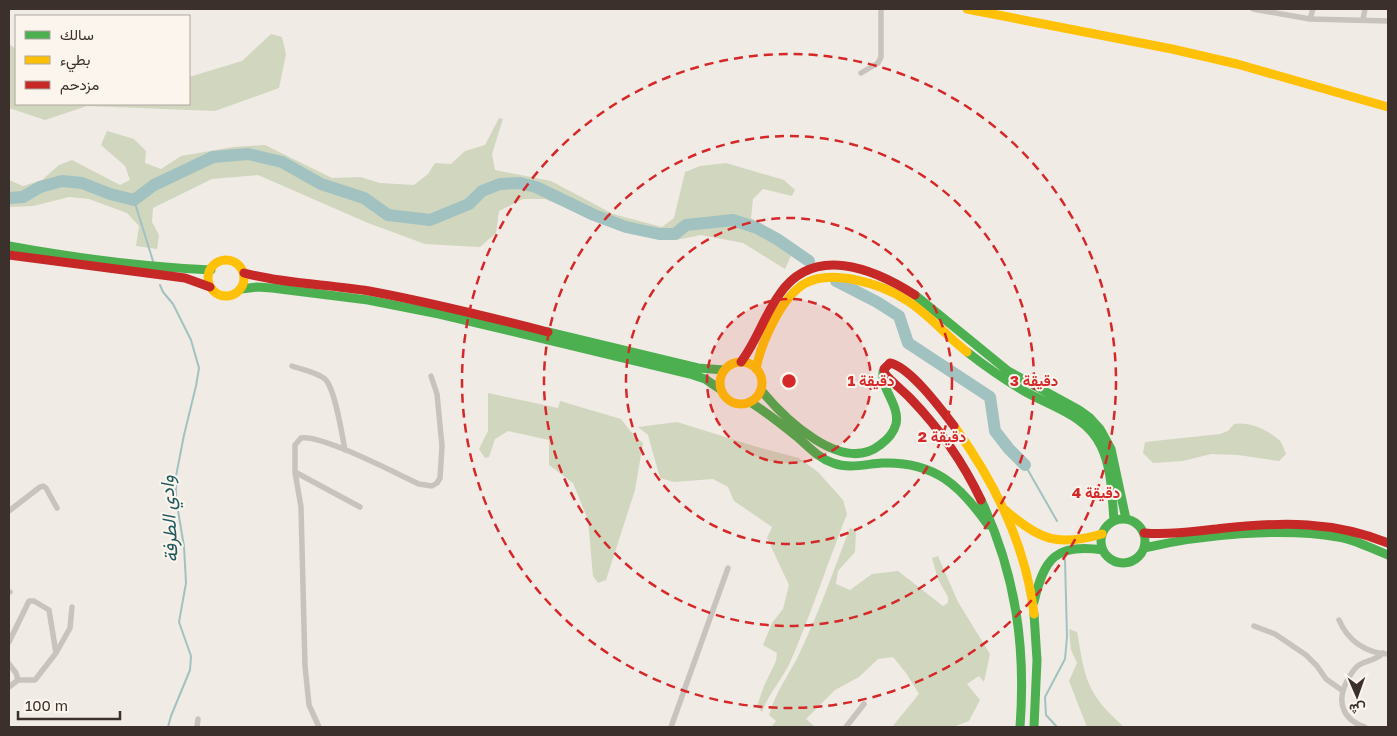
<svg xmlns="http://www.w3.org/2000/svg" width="1397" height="736" viewBox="0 0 1397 736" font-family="'Golos Text',Vazirmatn,sans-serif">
	<rect width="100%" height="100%" fill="#f0ebe5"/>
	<path fill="#d1d6bf" d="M271,34L282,37L286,54L279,88L215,111L87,106L45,120L9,108V44L16,49V104H189V77L242,61Z
		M499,118L503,119L492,154L495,170L551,181L613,214L662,227L674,218L685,172L700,166L726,163L784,180L795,190L792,196L763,189L753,199L751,218L796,245L785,269L743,243L701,235L676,240L620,231L545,199H523L499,211L496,233L480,247L425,244L368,223L258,175L212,179L153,208L152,222L159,235L157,249L136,246L139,226L127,213L89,199L69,197L33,206L9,207V180L23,186L42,180L59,165L72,160L120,185L130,180L125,166L101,145L107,131L134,139L146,151L145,163L161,169L181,156L233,147L265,145L332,178L360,177L380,183L414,185L428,174L435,163L451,164L465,151L485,145Z
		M488,393L558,408L560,401L621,419L631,432L643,443L635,490L606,580L598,583L593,576L588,520L573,483L549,465V440L508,431L495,439L489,457L485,458L479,449L488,431Z
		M677,422L754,446L799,458L818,472L843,500L847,514C828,562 812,611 792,658C784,678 769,692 762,712L757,706L764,686L776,661L777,653L763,645L772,623L783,609L789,585L767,538L772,527L734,501L728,487L713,479L674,482L660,478L648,435L638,427Z
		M1234,424C1249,421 1268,430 1279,440C1283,443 1284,450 1286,454L1279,461L1238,455L1211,454L1183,461L1153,463L1143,453L1145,442L1220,434L1228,431Z
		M850,528L856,531L855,552L838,571L836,584L850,590L872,574L898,571L943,606L948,603V597L938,579L932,558L938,556L958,602L990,654L984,682L979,676L967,684L980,700L969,721L953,727H892L919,694L906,673L893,657L878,659L859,677L835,690L806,719L815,727H771L776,721L769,715C775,692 791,672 801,650C820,610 834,569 850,528Z
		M1069,629L1077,632C1081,652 1083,675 1093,692C1101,706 1113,717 1124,727H1087L1069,681L1077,663L1071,650Z"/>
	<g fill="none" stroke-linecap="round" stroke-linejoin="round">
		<path stroke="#a1c2c1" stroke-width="2" d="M134,200L153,261
			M160,285L163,292L173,304L191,340L199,368L196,386L184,435L176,476V499L184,546L186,583L179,622L191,656L190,670L171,716L168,727
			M1025,465L1057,521
			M1057,727L1046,715L1045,697L1065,659L1067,637L1065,560"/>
		<path stroke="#a1c2c1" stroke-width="12" d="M9,198L23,197L40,187L62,181L82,183L110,194L134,200L154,185L213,157L248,154L282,162L321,184L364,198L388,215L430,220L469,204L482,191L500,184L520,183L536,187L594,215L626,227L659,234H675L686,225L733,220L757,228L777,239L809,261
			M836,281L877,302L899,316L908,343L990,397L995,431L1009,449L1025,465"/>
		<path stroke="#c9c3be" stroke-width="5.5" d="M1253,9L1310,19L1388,21
			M1310,19L1313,9
			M1363,19L1365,9
			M861,73L878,63L881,57V9
			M292,366C303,370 316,372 325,379C335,388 342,435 345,450
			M295,472L360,507
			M9,511L40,487L43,486L46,488L57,508
			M9,592H10
			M1339,620C1348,641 1366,653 1388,654
			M1254,626L1275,634L1306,655L1317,666L1326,679L1343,691
			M9,642L29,601H34L49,610L56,653
			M9,664L16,673L18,680L9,687
			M18,680H35L56,653L70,628L72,607
			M197,727L198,719
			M319,727L309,705L305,666L301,507L295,472V445L301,438C321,434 397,474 419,484L432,486L437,483L440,478L442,446L437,394L431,376
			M671,727L728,568
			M846,727L864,704
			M1365,727C1343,720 1336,702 1347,681C1350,676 1353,669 1359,665C1367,660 1375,661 1383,653"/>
		<path stroke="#4caf50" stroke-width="9" d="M9,246C75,258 144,267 211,270
			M241,289L257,287L272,288L368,300L439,314L690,374L705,379L720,389
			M915,295L1008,371L1079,410L1090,418L1100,429L1111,449L1126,519
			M548,332L698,368L724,370
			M967,352C985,366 1005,380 1024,391C1052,407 1086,415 1101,446C1112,469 1112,496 1114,521
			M761,390C784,418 842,475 880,445C887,440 894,432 896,424C900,405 881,390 883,372
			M750,402C766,412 781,424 796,436C808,446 818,458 833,463C849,469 866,464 882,463C934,461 960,485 988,525
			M981,500C1016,574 1026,647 1020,727
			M1101 541a22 22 0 1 1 44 0a22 22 0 1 1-44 0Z
			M1144,548C1200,535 1281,527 1338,537C1354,539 1372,549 1388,555
			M1034,602C1044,558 1056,543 1103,550
			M1034,614L1037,660L1034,727"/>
		<path stroke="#ffc107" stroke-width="9" d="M967,9L1172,49L1237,64L1388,107
			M208 278a18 18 0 1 1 36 0a18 18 0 1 1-36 0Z
			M720 383a21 21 0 1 1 42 0a21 21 0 1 1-42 0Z
			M756,369C761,343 781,298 804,284C831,268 882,284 906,300C929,314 946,336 967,352
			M954,426C994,481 1026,546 1034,614
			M1005,510C1040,540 1057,547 1102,534"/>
		<path stroke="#c62828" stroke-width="9" d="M9,255L185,278L210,287
			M244,273C285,284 327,284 369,291C429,302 489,317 548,332
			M741,362C757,341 764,316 779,295C813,244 873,268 915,295
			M954,426C941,409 910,367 890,363L884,369L885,374C893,383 902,390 910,398C940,429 963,462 981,500
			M1144,533C1171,535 1198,531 1225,528C1282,522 1334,521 1388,543"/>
	</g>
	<circle cx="789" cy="381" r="82" fill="#d62828" fill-opacity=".12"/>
	<g fill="none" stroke="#d62828" stroke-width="2.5" stroke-dasharray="9 6">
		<circle cx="789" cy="381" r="82"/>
		<circle cx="789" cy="381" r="163"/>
		<circle cx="789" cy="381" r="245"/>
		<circle cx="789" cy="381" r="327"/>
	</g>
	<g text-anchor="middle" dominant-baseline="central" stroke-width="4" stroke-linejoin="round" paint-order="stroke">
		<g font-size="19" font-style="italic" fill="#1f5a5e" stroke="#fbf5ee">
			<text transform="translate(168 519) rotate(-93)">وادي الطرفة</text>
		</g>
	</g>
	<circle cx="789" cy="381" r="8" fill="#d62828" stroke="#fbf5ee" stroke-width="2.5"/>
	<g font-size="15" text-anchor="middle" font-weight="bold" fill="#d62828" stroke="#fbf5ee" stroke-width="4" stroke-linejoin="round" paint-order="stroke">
		<text x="871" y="386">1 دقيقة</text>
		<text x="1034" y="386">3 دقيقة</text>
		<text x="942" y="442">2 دقيقة</text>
		<text x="1096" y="498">4 دقيقة</text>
	</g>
	<rect width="1397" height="736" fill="none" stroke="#3b302b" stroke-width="20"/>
	<rect x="15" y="15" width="175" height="90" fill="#fbf5ee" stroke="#aea6a0"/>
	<rect x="25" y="31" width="25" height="8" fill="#4caf50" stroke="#aea6a0"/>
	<text x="60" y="40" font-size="15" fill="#3b302b">سالك</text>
	<rect x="25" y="56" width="25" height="8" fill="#ffc107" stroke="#aea6a0"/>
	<text x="60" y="65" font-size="15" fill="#3b302b">بطيء</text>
	<rect x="25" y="81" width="25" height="8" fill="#c62828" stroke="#aea6a0"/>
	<text x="60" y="90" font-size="15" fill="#3b302b">مزدحم</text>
	<g transform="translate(1357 696) rotate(178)" stroke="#fbf5ee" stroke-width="4" paint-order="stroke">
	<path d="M0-4L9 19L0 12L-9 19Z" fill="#3b302b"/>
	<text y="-8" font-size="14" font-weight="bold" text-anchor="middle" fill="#3b302b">ش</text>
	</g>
	<path d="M18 711v8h102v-8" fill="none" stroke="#3b302b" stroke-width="2.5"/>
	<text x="25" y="711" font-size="15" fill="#3b302b" stroke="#fbf5ee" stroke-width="4" paint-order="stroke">100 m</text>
</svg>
